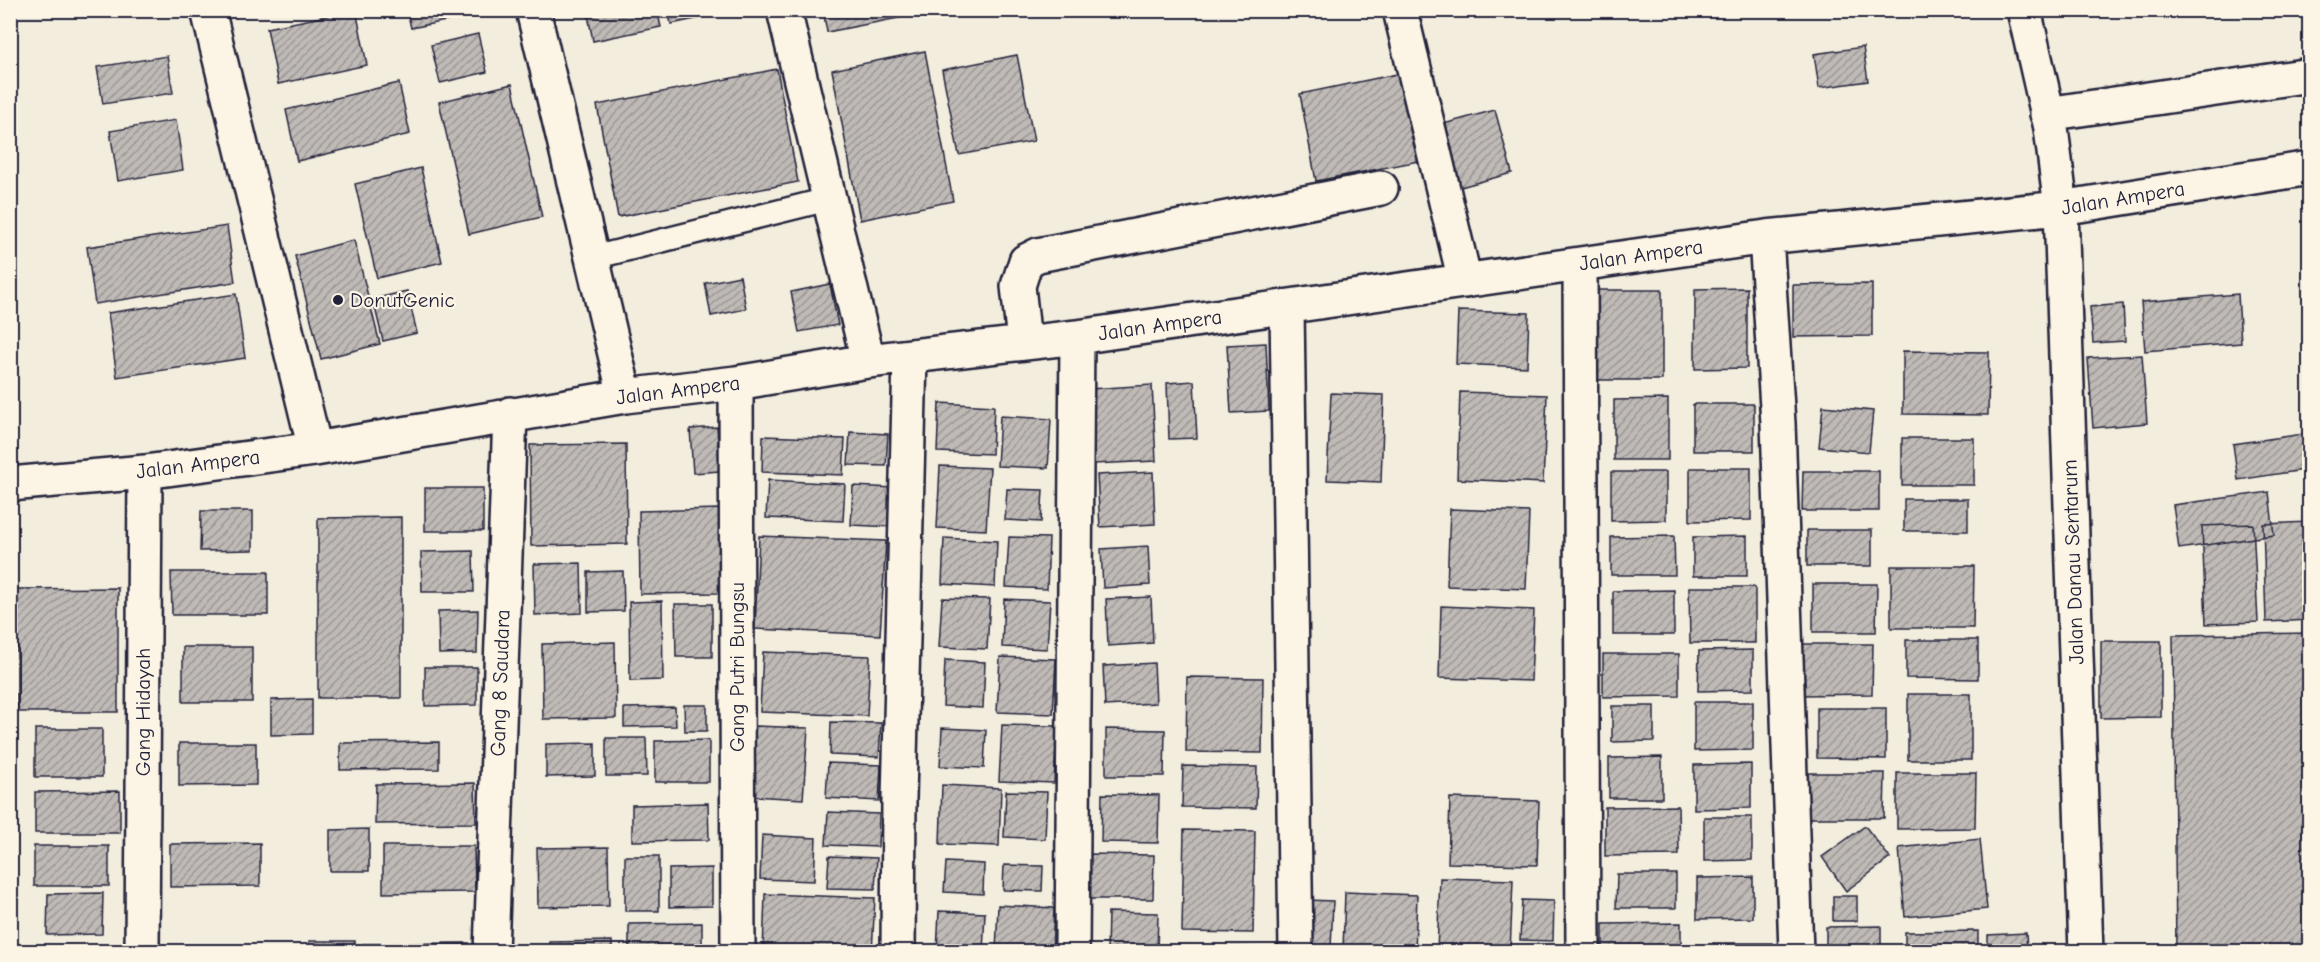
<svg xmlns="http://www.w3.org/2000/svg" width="2320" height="962" viewBox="0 0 2320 962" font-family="'Comic Neue',sans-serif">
	<defs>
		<pattern id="building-hatch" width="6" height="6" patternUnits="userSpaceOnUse" patternTransform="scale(1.5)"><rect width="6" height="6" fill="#bfbab6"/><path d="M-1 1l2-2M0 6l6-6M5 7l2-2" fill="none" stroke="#9b9795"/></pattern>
	</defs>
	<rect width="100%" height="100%" fill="#f3edde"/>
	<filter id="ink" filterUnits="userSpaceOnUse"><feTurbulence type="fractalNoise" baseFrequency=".0167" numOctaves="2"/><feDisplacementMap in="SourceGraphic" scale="12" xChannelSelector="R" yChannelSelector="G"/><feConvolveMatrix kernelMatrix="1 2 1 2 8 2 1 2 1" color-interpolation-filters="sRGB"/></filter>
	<g filter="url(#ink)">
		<path fill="url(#building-hatch)" stroke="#22223b" stroke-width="1.5" d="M356,10L367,65L278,84L267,28Z
			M407,10H489L490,12L411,28Z
			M587,10H657L661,27L593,41Z
			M668,10H739L671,24Z
			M823,10H913L914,15L827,32Z
			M478,34L487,72L440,83L431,45Z
			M1863,47L1868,81L1819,88L1814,54Z
			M925,51L953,201L860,220L832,70Z
			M1017,55L1034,141L959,155L942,70Z
			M167,56L173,93L103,104L97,67Z
			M777,69L798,182L618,217L597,105Z
			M1402,73L1419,161L1316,181L1300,94Z
			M399,83L410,134L297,161L286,110Z
			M512,84L542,217L469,234L439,102Z
			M1495,110L1512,173L1457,188L1440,125Z
			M176,120L183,170L118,181L110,131Z
			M421,168L442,262L377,278L355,184Z
			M227,226L235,282L95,304L87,247Z
			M354,240L380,344L321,359L295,256Z
			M740,276L746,309L711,316L705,283Z
			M830,284L838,325L799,332L791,292Z
			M1872,284V336L1793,337V285Z
			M1747,288V368L1695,369V289Z
			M1591,290H1662V380H1591Z
			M407,291L417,333L383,341L373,299Z
			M236,294L245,358L117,377L108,313Z
			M2238,294L2241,343L2145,351L2141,302Z
			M2123,304L2125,341L2093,343L2090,307Z
			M1458,311L1529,313L1527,367L1456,364Z
			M1266,343L1269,411L1231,413L1227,345Z
			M1903,351L1989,352L1988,415L1903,414Z
			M2142,355L2147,423L2093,428L2088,358Z
			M1194,381L1197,438L1169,439L1167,383Z
			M1152,385L1156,461L1093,464L1089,389Z
			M1460,392L1547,395L1543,483L1457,479Z
			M1331,393L1384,395L1381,482L1327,480Z
			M1668,399V460H1614V400Z
			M939,403L994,406L992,454L937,452Z
			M1693,404H1754V451H1693Z
			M1823,406L1873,411L1869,452L1819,447Z
			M1000,416L1051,419L1048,468L997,466Z
			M717,427L720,471L693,473L690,429Z
			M850,432L888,434L886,466L848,465Z
			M2310,433V469L2238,480L2233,444Z
			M763,436L845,439L843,475L762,472Z
			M1902,438H1974V485H1902Z
			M626,444L627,544L531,546L530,445Z
			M940,466L990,468L986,530L937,528Z
			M1690,468H1751V520L1690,521Z
			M1803,471H1879V511H1802Z
			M1153,472L1155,524L1100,527L1097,475Z
			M1611,472H1666V520L1611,521Z
			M768,480L845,484L843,521L766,518Z
			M853,486L895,488L894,527L851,525Z
			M425,488H483V531H425Z
			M1007,489L1043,490L1041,522L1005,520Z
			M2269,492L2274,535L2179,549L2173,505Z
			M1904,499H1968V531H1904Z
			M720,509L721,593L640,594L639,511Z
			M1450,509L1529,512L1526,589L1447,586Z
			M201,511H253V550L200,551Z
			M401,517V698H318V518Z
			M2310,522V620L2266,622L2263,524Z
			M2253,524L2258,622L2206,624L2202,526Z
			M1807,530H1872V566H1807Z
			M759,536L886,541L880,635L755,629Z
			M1674,536L1675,575H1611V537Z
			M1747,536V576H1693V537Z
			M1009,537L1049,538L1047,589L1006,587Z
			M944,538L997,541L995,587L942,584Z
			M1148,546L1150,585L1103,588L1101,549Z
			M473,551L474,592H422L421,552Z
			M581,563L582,613L535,615L534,564Z
			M1891,566H1974L1973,628H1891Z
			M623,571L624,611L588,612V572Z
			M171,572H268V615H172Z
			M1813,584H1877L1876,632H1813Z
			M1689,587H1755V643H1690Z
			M118,588V712H17V589Z
			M1674,590V635H1613V591Z
			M1151,597L1153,643L1108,646L1106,599Z
			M942,598L990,599L987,649L939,647Z
			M1004,599L1050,601L1047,649L1002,647Z
			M662,601L663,680L630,681L629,602Z
			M675,604H712V657H676Z
			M1441,606L1534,610L1531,681L1439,678Z
			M478,610L477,653L439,654L438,611Z
			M2310,633V952H2176L2173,635Z
			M1906,640H1978V679L1906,678Z
			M2101,641H2161V717L2101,718Z
			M615,642L616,718L543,719L542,644Z
			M1803,644H1873L1872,694L1803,695Z
			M183,647H252V702H183Z
			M1753,650V690L1698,691L1699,651Z
			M763,652L870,656L867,716L760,712Z
			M1603,654H1679V696L1603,697Z
			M1000,657L1056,659L1053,714L997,712Z
			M945,660L985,662L983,708L943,706Z
			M1154,663L1156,703L1105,706L1103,666Z
			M425,667H477V705L425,706Z
			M1187,677L1263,678L1262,753L1186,752Z
			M1908,694H1971V760H1908Z
			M312,699V734L271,735V700Z
			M1694,702H1753V750L1694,751Z
			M684,705H707V731H685Z
			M1612,706H1654V741L1612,742Z
			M675,707L676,726L624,727V708Z
			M1817,708H1886V759L1817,758Z
			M831,722L881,723L879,757L830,755Z
			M1002,725L1057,726L1054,783L999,781Z
			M755,726L808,728L803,799L751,796Z
			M942,728L986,730L984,768L940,766Z
			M35,729H102V777H35Z
			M1106,729L1165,730L1164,776H1106Z
			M606,738H646L647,776H606Z
			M709,740V782H655V741Z
			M439,742V769L340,770V743Z
			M179,743H256V785L179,786Z
			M595,743V776L546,777V744Z
			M1662,757V798H1609V758Z
			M828,763L881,765L879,801L826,798Z
			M1751,764V808L1694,809V765Z
			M1183,766L1257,767L1256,808L1182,807Z
			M1808,773H1885L1884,818H1808Z
			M1897,773H1976L1975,828L1897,829Z
			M475,783L476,823L375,824L376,784Z
			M942,785L1001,788L999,846L940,844Z
			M120,791V833H35V792Z
			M1006,791L1047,792L1045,839L1004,837Z
			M1102,794L1159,795L1158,843L1101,842Z
			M1450,798L1539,801L1537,865L1448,863Z
			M708,803L709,840L632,841V805Z
			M1678,806L1679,855L1605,856V807Z
			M828,812L879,814L878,847L826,845Z
			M1704,817H1752V860L1704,861Z
			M1865,826L1890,858L1846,891L1822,857Z
			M369,829V871H330V830Z
			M1184,830L1255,831L1253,933L1182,932Z
			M762,835L816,838L814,881L760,879Z
			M1980,839L1987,909L1905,917L1899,848Z
			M260,843V886L170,887V844Z
			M34,846H109V886H34Z
			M383,846H474L475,892L383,893Z
			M608,847L609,906L538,907L537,848Z
			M1085,854L1154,855L1153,899H1084Z
			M625,856H659V911H625Z
			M829,856L877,858L875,889L827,888Z
			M946,862L984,864L983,894L944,892Z
			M1004,865L1043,866L1042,891L1003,890Z
			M712,868V906L669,907V869Z
			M1617,874H1676V908H1616Z
			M1753,877V918L1697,919V878Z
			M1440,878L1513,880L1510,952H1437Z
			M1345,892L1417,895L1415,952L1343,950Z
			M103,893L102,934L47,935L48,894Z
			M765,894L875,898L872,952H763Z
			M1833,896H1857V921H1833Z
			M1307,900L1333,901L1331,948H1306Z
			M1522,900L1554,901L1553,941L1520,940Z
			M998,905L1054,908L1052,952H996Z
			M939,911L985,913L983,952H937Z
			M1108,912L1158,913L1157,952H1107Z
			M702,923V952H629V924Z
			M1681,923V952H1603V924Z
			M1881,926V952H1826V927Z
			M1978,931V952H1905V932Z
			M2026,933L2027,952H1988V935Z
			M309,941H355V952H309Z
			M612,941V952H549V942Z
			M469,943V952H363V944Z
			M1713,943H1772V952H1713Z
			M1176,946L1269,948V952H1176Z"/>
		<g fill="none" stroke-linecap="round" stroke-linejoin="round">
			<g stroke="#22223b" stroke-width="27">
				<path id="lane" d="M592,258L829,199"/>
			</g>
			<g stroke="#22223b" stroke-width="38">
				<path id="street" d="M208,10L315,449
					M533,10L625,396
					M784,10L868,361
					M1400,10L1465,281
					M2024,10L2051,128L2061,208
					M2047,114L2310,75
					M1766,237L1778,423L1796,952
					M1580,264L1583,952
					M1287,308L1296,952
					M1024,342L1018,286L1026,261L1038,255L1381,188
					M736,383L738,952
					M10,484L145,472L315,449L625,396L736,383L868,361L1077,337L1766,237L2061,208L2310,168
					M142,952L145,472
					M491,952L510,414
					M898,952L899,799L910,357
					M1072,952L1077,337"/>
			</g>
			<g stroke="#22223b" stroke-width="38">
				<path id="secondary" d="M2061,208L2086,952"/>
			</g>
			<use href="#lane" stroke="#fcf5e5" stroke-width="22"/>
			<use href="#street" stroke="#fcf5e5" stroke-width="33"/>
			<use href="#secondary" stroke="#fcf5e5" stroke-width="33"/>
		</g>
	</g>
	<circle fill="#22223b" stroke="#fcf5e5" stroke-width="2" cx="338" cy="300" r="6"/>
	<g text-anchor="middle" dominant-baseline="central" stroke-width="4.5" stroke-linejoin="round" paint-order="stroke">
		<g font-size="21" fill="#22223b" stroke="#fcf5e5">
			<text transform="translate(2123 198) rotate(-9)">Jalan Ampera</text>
			<text transform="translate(1641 255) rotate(-8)">Jalan Ampera</text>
			<text transform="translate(1160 325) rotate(-8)">Jalan Ampera</text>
			<text transform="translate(678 390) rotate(-7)">Jalan Ampera</text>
			<text transform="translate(198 464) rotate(-7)">Jalan Ampera</text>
			<text transform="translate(2073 562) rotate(-92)">Jalan Danau Sentarum</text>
			<text transform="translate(737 667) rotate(-90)">Gang Putri Bungsu</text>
			<text transform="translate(500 683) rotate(-88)">Gang 8 Saudara</text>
			<text transform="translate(143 712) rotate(-90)">Gang Hidayah</text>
		</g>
		<g font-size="21" fill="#22223b" stroke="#fcf5e5" text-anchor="start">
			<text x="350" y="300">DonutGenic</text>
		</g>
	</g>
	<rect width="2320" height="962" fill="none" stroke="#fcf5e5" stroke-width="36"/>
	<rect x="18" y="18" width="2284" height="926" fill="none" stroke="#22223b" stroke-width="2" filter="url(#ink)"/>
</svg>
